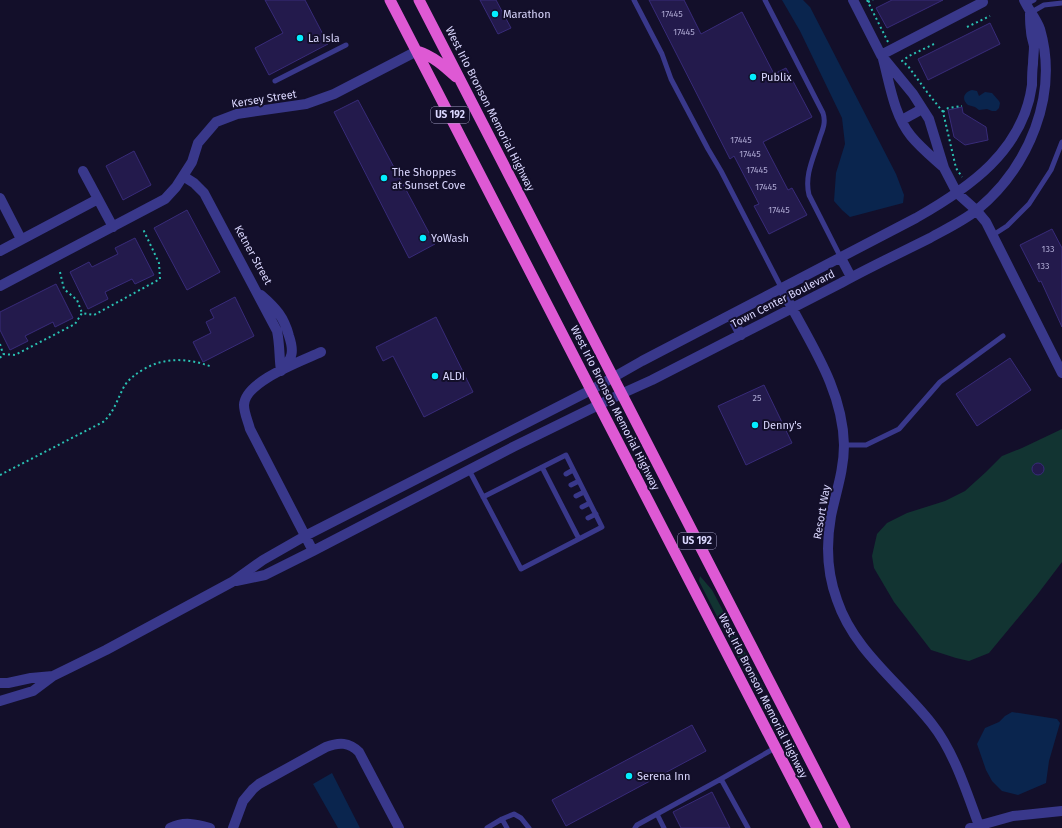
<svg xmlns="http://www.w3.org/2000/svg" width="1062" height="828" viewBox="0 0 1062 828" font-family="'Fira Sans',sans-serif">
	<rect width="100%" height="100%" fill="#130f2a"/>
	<path fill="#123432" d="M1062,429V562L1037,595L989,653L969,661L956,658L931,650L894,602L874,568L872,556L877,534L887,523L907,513L945,501L965,491L986,472L1002,456L1022,448Z
		M700,576L712,590L765,690L761,693L747,675L699,581Z"/>
	<path fill="#0a254e" d="M782,0H803L810,7L896,174L904,195L903,203L850,217L842,210L834,201L836,173L845,144L842,118L800,31Z
		M972,90L977,91L979,96L985,92L992,93L999,101L1000,103L999,108L996,111H992L987,109L979,110L975,107L968,105C961,99 964,92 972,90Z
		M1012,712L1057,719L1060,723L1049,761L1046,783L1018,795L1002,791L992,781L986,770L977,744L985,728L999,722L1005,716Z
		M332,773L360,828H338L313,784Z"/>
	<path fill="#231a4c" stroke="#382b79" d="M265,0H305L328,44L269,75L255,48L283,33Z
		M480,0H496L511,28L498,34Z
		M649,0H684L701,34L742,12L774,74L786,68L812,117L763,142L788,190L792,188L807,215L769,234L754,206L759,204L734,156L730,159Z
		M892,0H943L887,28L876,8Z
		M990,23L1000,44L928,80L918,59Z
		M358,100L435,244L409,258L334,112Z
		M962,107L963,113L986,127L988,140L965,145L954,137L948,110Z
		M134,151L151,185L123,200L106,166Z
		M187,210L220,272L187,290L154,228Z
		M1052,229L1062,248V327L1041,281L1039,282L1020,245Z
		M135,238L154,275L135,284L132,279L105,292L108,299L88,309L70,272L89,262L92,267L118,254L115,248Z
		M56,284L73,318L55,327L53,322L25,336L28,341L10,350L0,330V312Z
		M235,297L254,336L203,362L193,342L211,333L206,322L214,318L210,310Z
		M436,317L473,392L424,417L393,356L383,361L376,347Z
		M1010,358L1031,390L977,426L956,394Z
		M764,385L792,443L746,465L718,406Z
		M1032 469a6 6 0 1 1 12 0a6 6 0 1 1-12 0Z
		M692,725L706,751L566,826L552,800Z
		M712,792L730,828H681L673,812Z"/>
	<g fill="none" stroke-linecap="round" stroke-linejoin="round">
		<path stroke="#2ac1b3" stroke-width="2" stroke-dasharray="2 3" stroke-linecap="butt" d="M867,0L888,42
			M868,2L873,0
			M967,27L990,16
			M934,44L909,56L902,61L908,66L927,92L943,112L956,168L962,177
			M943,112L948,108L962,106
			M60,272L64,289L77,300L82,313
			M0,344L3,354
			M0,358L3,354L15,355L75,324L82,313L94,315L160,279L159,263L143,229
			M0,475L103,422C114,413 118,397 125,385C130,378 136,374 144,369C165,357 189,358 212,367"/>
		<path stroke="#39388b" stroke-width="5" d="M634,0L662,54L671,79L708,149L721,171L782,289
			M765,0L823,113C826,122 823,129 820,137C814,157 804,175 809,195L841,258
			M1026,4L1034,0
			M1030,13L1044,5L1062,3
			M275,81L346,45
			M993,235L1007,226L1029,204L1051,170L1062,142
			M844,445H866L899,429L940,382L1003,336
			M542,467L579,539
			M469,470L521,569L602,527L566,455L483,497
			M566,474L573,470
			M571,485L579,481
			M576,496L584,492
			M582,507L590,503
			M588,518L596,514
			M657,814L664,828
			M502,819L507,828
			M487,828L502,819L514,814L521,818L529,828
			M635,828L637,825L721,779
			M748,828L721,779L775,748"/>
		<path stroke="#39388b" stroke-width="10" d="M853,0L881,55L913,94L929,119L944,168L957,193L976,210L986,222L1062,373
			M881,55L983,2L982,0
			M883,59C890,85 894,115 911,136C920,147 932,157 942,166
			M902,120L922,109
			M83,171L113,227
			M183,176L194,183L204,193L277,331C280,345 279,357 281,371
			M0,198L21,239
			M0,251L98,199
			M841,258L851,277
			M0,286L165,199L176,187L192,162L198,143L216,122L237,114L306,104L334,94L417,51
			M782,289C807,339 843,387 844,445C844,470 836,492 831,516C826,544 827,573 837,600C854,651 900,683 932,724C955,753 967,794 980,828
			M261,295C276,308 284,317 289,336C294,351 293,358 282,370
			M731,316L741,335
			M313,551L250,429C248,421 244,413 244,405C245,381 302,361 321,352
			M236,581L265,575L313,551L513,447L621,394L652,380C715,348 778,315 841,283C870,267 900,253 930,238C946,229 963,221 977,210C1029,167 1059,95 1040,29C1037,20 1028,9 1024,0
			M0,683H8L31,678L53,676
			M0,701L33,691L53,676L106,650L232,582L263,560L305,536L591,390L642,361L916,218C969,188 1023,151 1032,85C1032,78 1032,71 1033,64C1033,58 1034,52 1034,46C1033,41 1031,36 1031,31C1030,25 1030,19 1030,13
			M170,828C184,821 196,824 210,828
			M233,828L243,801L253,789L259,784L326,747C339,742 349,742 359,752L399,828
			M970,828L1013,816L1062,811"/>
		<path stroke="#de59d4" stroke-width="11" d="M390,0L817,828
			M419,0L845,828
			M417,51C433,56 444,66 456,77"/>
	</g>
	<g fill="#04edff" stroke="#130f2a" stroke-width="1.5">
		<circle cx="495" cy="14" r="4"/>
		<circle cx="300" cy="38" r="4"/>
		<circle cx="753" cy="77" r="4"/>
		<circle cx="384" cy="178" r="4"/>
		<circle cx="423" cy="238" r="4"/>
		<circle cx="435" cy="376" r="4"/>
		<circle cx="755" cy="425" r="4"/>
		<circle cx="629" cy="776" r="4"/>
	</g>
	<g text-anchor="middle" dominant-baseline="central" stroke-width="4" stroke-linejoin="round" paint-order="stroke">
		<g font-size="9" fill="#ada8d2">
			<text x="672" y="14">17445</text>
			<text x="684" y="32">17445</text>
			<text x="741" y="140">17445</text>
			<text x="750" y="154">17445</text>
			<text x="757" y="170">17445</text>
			<text x="766" y="187">17445</text>
			<text x="779" y="210">17445</text>
			<text x="1048" y="249">133</text>
			<text x="1043" y="266">133</text>
			<text x="757" y="398">25</text>
		</g>
		<g fill="#130f2a" stroke="#9f9cbf" stroke-width="1">
			<rect x="431" y="107" width="38" height="16" rx="3"/>
			<rect x="678" y="533" width="38" height="16" rx="3"/>
		</g>
		<g font-size="10" font-weight="bold" fill="#dbd8ff">
			<text x="450" y="115">US 192</text>
			<text x="697" y="541">US 192</text>
		</g>
		<g font-size="11" fill="#dbd8ff" stroke="#130f2a" text-anchor="start">
			<text x="503" y="14">Marathon</text>
			<text x="308" y="38">La Isla</text>
			<text x="761" y="77">Publix</text>
			<text x="392" y="172">The Shoppes<tspan x="392" dy="13">at Sunset Cove</tspan></text>
			<text x="431" y="238">YoWash</text>
			<text x="443" y="376">ALDI</text>
			<text x="763" y="425">Denny's</text>
			<text x="637" y="776">Serena Inn</text>
		</g>
		<g font-size="11" fill="#dbd8ff" stroke="#130f2a">
			<text transform="translate(264 99) rotate(-9)">Kersey Street</text>
			<text transform="translate(490 109) rotate(63)">West Irlo Bronson Memorial Highway</text>
			<text transform="translate(253 255) rotate(61)">Ketner Street</text>
			<text transform="translate(783 299) rotate(-27)">Town Center Boulevard</text>
			<text transform="translate(615 408) rotate(63)">West Irlo Bronson Memorial Highway</text>
			<text transform="translate(822 512) rotate(-80)">Resort Way</text>
			<text transform="translate(763 696) rotate(63)">West Irlo Bronson Memorial Highway</text>
		</g>
	</g>
</svg>
